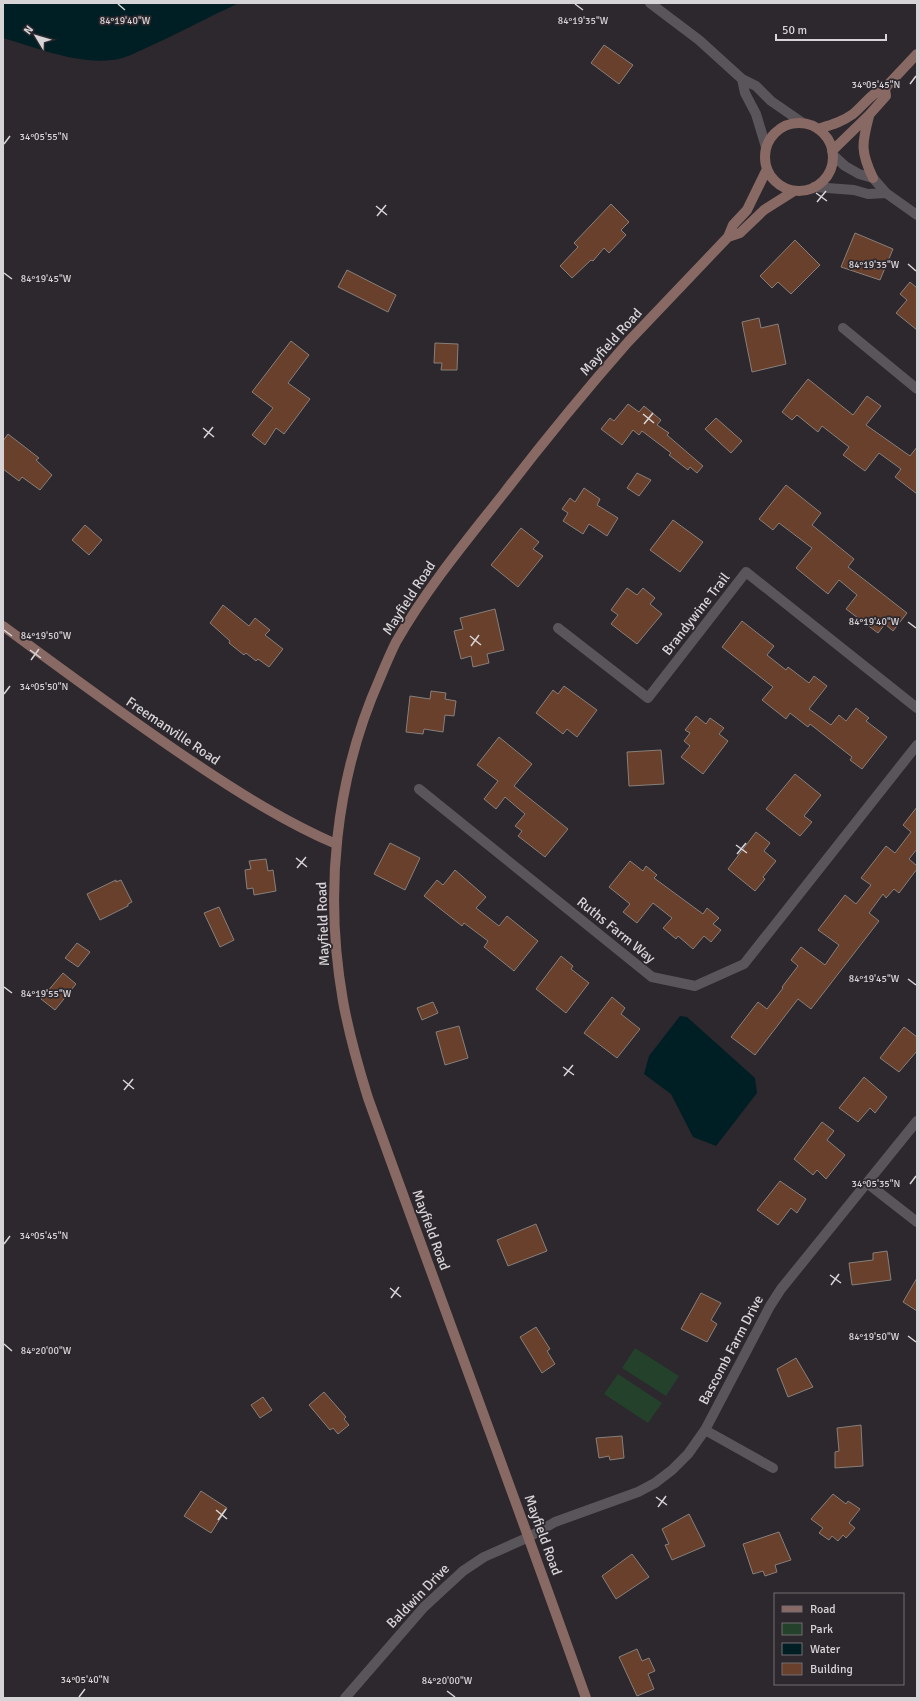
<svg xmlns="http://www.w3.org/2000/svg" width="920" height="1701" viewBox="0 0 920 1701" font-family="Signika,sans-serif">
	<rect width="100%" height="100%" fill="#2d282d"/>
	<path fill="#23412b" d="M635,1348L679,1376L666,1396L622,1368Z
		M618,1374L662,1403L648,1423L604,1394Z"/>
	<path fill="#001f24" d="M3,3H239C208,17 178,34 146,48C135,53 124,59 112,60C75,64 38,48 3,38Z
		M680,1016L687,1017L755,1078L757,1093L716,1146L693,1137L671,1094L644,1074L649,1056Z"/>
	<path fill="#68402c" stroke="#877f7b" d="M604,45L633,65L619,84L591,63Z
		M611,204L629,222L621,230L626,235L609,253L604,248L593,261L591,260L572,278L560,266L578,247L574,243Z
		M855,233L893,249L880,280L841,267Z
		M795,240L820,265L791,294L778,282L772,288L760,276Z
		M347,270L396,295L388,312L338,287Z
		M910,282L917,288V330L896,313L907,300L900,294Z
		M759,318L761,328L778,324L786,364L752,372L742,322Z
		M291,341L309,355L288,383L310,399L284,434L276,428L265,445L252,435L273,408L252,392Z
		M435,343L458,344L457,370H441L442,363H434Z
		M808,379L853,415L867,396L881,406L866,425L910,456L917,447V494L895,477L901,469L879,453L865,471L843,455L849,447L822,426L818,432L797,415L792,420L782,412Z
		M628,404L639,412L644,406L661,420L657,425L669,433L667,435L703,466L697,473L690,467L688,470L669,455L671,453L642,431L639,435L633,430L622,445L601,429L610,418L614,421Z
		M716,418L742,441L731,453L705,429Z
		M8,434L39,458L36,460L52,475L40,490L22,477L19,481L3,469V441Z
		M637,473L651,480L639,496L627,488Z
		M786,485L821,513L812,525L854,559L848,567L907,613L893,631L885,624L878,633L846,609L857,595L839,580L828,594L796,568L812,548L779,523L773,530L759,519Z
		M584,488L600,499L597,505L618,518L607,536L589,524L583,534L563,521L568,513L562,509L570,498L575,502Z
		M673,520L703,542L680,572L650,550Z
		M85,525L102,540L89,555L72,540Z
		M521,528L539,542L533,549L543,556L518,587L491,565Z
		M627,588L637,595L643,588L655,598L650,604L662,614L637,644L611,624L618,615L611,610Z
		M223,605L249,626L255,618L270,630L265,635L283,649L269,667L258,659L256,661L246,653L244,655L229,643L230,641L210,623Z
		M495,609L504,650L487,654L489,663L473,667L471,656L461,659L454,631L463,629L460,618Z
		M742,621L774,646L767,655L786,670L788,667L809,683L814,676L827,686L809,709L831,725L839,715L846,721L856,708L869,718L866,721L887,737L862,769L850,760L852,757L810,724L808,727L790,713L786,719L762,700L773,687L722,647Z
		M564,686L597,710L577,737L567,729L563,734L536,713L553,690L558,694Z
		M431,691L446,693L445,699L456,701L454,716L445,715L443,732L424,729L423,734L406,732L410,696L430,699Z
		M696,716L706,724L710,718L724,728L719,734L728,741L703,774L681,757L690,746L684,741L690,733L685,730Z
		M499,737L532,764L514,786L568,829L545,857L518,836L522,831L515,826L525,814L505,797L496,809L484,799L498,781L477,765Z
		M661,750L664,784L629,786L627,752Z
		M795,774L821,795L804,816L812,822L800,836L766,809Z
		M917,807V849L909,859L917,866V869L899,893L894,889L886,898L883,894L869,913L879,921L811,1009L798,999L755,1055L731,1037L758,1002L767,1009L783,988L782,987L798,966L791,960L801,947L825,965L839,945L818,930L845,895L856,904L871,885L861,878L886,846L895,853L911,832L903,825Z
		M756,832L770,843L764,851L776,861L763,877L765,879L755,891L728,869Z
		M390,843L420,858L405,890L374,874Z
		M266,859L268,871L273,870L276,891L254,895L253,888L247,889L245,870L251,869L249,861Z
		M630,861L643,871L646,866L657,875L654,878L703,914L707,908L719,918L713,924L721,930L711,942L704,936L693,949L678,936L676,939L663,928L672,918L653,903L637,923L623,912L630,904L609,887Z
		M455,870L486,897L476,908L499,926L507,916L538,941L514,971L484,947L488,941L464,923L462,926L424,896L437,880L443,885Z
		M116,880V882L121,880L132,902L128,904V906L100,920L87,894Z
		M219,907L234,940L220,947L204,913Z
		M77,943L90,952L78,967L65,958Z
		M561,956L573,966L571,969L589,983L566,1013L536,989Z
		M63,973L76,984L55,1010L41,999Z
		M612,997L625,1008L621,1014L640,1029L617,1058L584,1033Z
		M433,1002L438,1013L422,1020L417,1008Z
		M459,1026L468,1058L445,1065L436,1032Z
		M904,1027L917,1037V1051L899,1072L880,1058Z
		M864,1077L887,1097L875,1113L870,1108L858,1122L839,1108Z
		M822,1122L834,1131L827,1140L845,1155L826,1179L817,1170L813,1175L794,1159Z
		M780,1181L806,1199L797,1213L791,1208L778,1225L757,1210Z
		M536,1224L547,1251L508,1266L497,1240Z
		M887,1251L891,1280L852,1285L849,1263L873,1260V1253Z
		M917,1278V1311L903,1302Z
		M701,1293L721,1303L711,1320L717,1324L707,1342L681,1329Z
		M536,1327L550,1349L547,1351L555,1364L542,1373L520,1337Z
		M796,1358L813,1387L788,1397L777,1369Z
		M324,1392L346,1417L344,1419L349,1425L338,1434L333,1428L330,1430L309,1405Z
		M263,1397L272,1410L260,1418L251,1405Z
		M861,1425L863,1466L835,1468V1452L839,1451L837,1428Z
		M622,1436L624,1458L610,1460L609,1456L599,1458L596,1438Z
		M201,1491L227,1508L211,1533L184,1516Z
		M833,1494L846,1504L848,1501L860,1509L849,1523L855,1528L846,1538L843,1535L838,1541L832,1536L829,1540L819,1533L823,1528L811,1519Z
		M689,1514L705,1546L672,1560L665,1545L669,1544L662,1529Z
		M779,1532L791,1560L775,1565L777,1572L765,1576L763,1571L753,1574L743,1544Z
		M632,1554L649,1577L616,1599L602,1576Z
		M637,1649L642,1661L649,1658L655,1671L648,1674L654,1689L637,1696L619,1657Z"/>
	<g fill="none" stroke-linecap="round" stroke-linejoin="round">
		<path stroke="#5a555a" stroke-width="10" d="M650,3L699,40L742,79L756,86L771,101L803,123
			M742,79L745,93L756,114L766,147
			M833,155L845,166L859,174L873,178L886,193L917,215
			M814,187L854,190L868,194L886,193
			M843,328L917,389
			M558,628L648,698L746,572L917,708
			M419,789L652,977L695,986L744,964L917,745
			M867,1183L917,1222
			M705,1430L773,1468
			M345,1698L424,1607L463,1571L484,1557L529,1537L555,1522L638,1492L655,1483L672,1470L688,1454L705,1430L770,1306L781,1289L917,1121"/>
		<path stroke="#896963" stroke-width="10" d="M869,116C862,143 860,151 873,178
			M765 157a34 34 0 1 1 68 0a34 34 0 1 1-68 0Z
			M818,129C831,125 842,122 853,114C864,105 872,92 885,88L917,54
			M832,151L869,115L886,96L885,88
			M728,237L740,233L764,210L794,191
			M3,626C67,673 130,720 196,764C241,794 287,823 336,844
			M586,1698C515,1497 440,1298 368,1098C358,1066 349,1034 343,1001C324,893 335,779 380,678C385,666 390,654 396,642C427,588 466,541 504,493C544,441 585,391 628,342C661,307 695,272 728,237L733,225L747,210L767,169"/>
	</g>
	<path fill="none" stroke="#d7d4d7" stroke-width="1.5" d="M118,4L125,10M575,4L583,10M910,84L916,76M4,144L10,136M816,193L827,201M817,202L826,191M376,206L387,215M377,216L386,205M908,264L916,271M4,273L12,279M643,414L654,423M644,424L653,413M203,428L214,437M204,438L213,427M908,622L916,628M4,630L12,636M470,636L481,645M471,646L479,635M30,650L41,658M31,660L39,649M4,694L10,686M736,845L747,853M737,854L746,843M296,858L307,867M297,868L306,857M908,979L916,985M4,987L12,993M563,1067L574,1075M564,1076L573,1065M123,1080L134,1089M124,1090L133,1079M910,1184L916,1176M4,1244L10,1236M830,1275L841,1283M831,1285L839,1274M390,1288L401,1297M391,1298L399,1287M908,1336L916,1342M4,1344L12,1351M656,1497L667,1505M658,1507L666,1496M216,1510L227,1519M218,1520L226,1509M447,1691L455,1697M79,1697L85,1689"/>
	<g text-anchor="middle" dominant-baseline="central" stroke-width="3.5" stroke-linejoin="round" paint-order="stroke">
		<g font-size="14" fill="#d7d4d7" stroke="#2d282d">
			<text transform="translate(611 342) rotate(-48)">Mayfield Road</text>
			<text transform="translate(409 598) rotate(-57)">Mayfield Road</text>
			<text transform="translate(696 614) rotate(-52)">Brandywine Trail</text>
			<text transform="translate(173 731) rotate(34)">Freemanville Road</text>
			<text transform="translate(323 924) rotate(-92)">Mayfield Road</text>
			<text transform="translate(616 930) rotate(39)">Ruths Farm Way</text>
			<text transform="translate(431 1230) rotate(70)">Mayfield Road</text>
			<text transform="translate(731 1350) rotate(-62)">Bascomb Farm Drive</text>
			<text transform="translate(543 1535) rotate(70)">Mayfield Road</text>
			<text transform="translate(418 1596) rotate(-46)">Baldwin Drive</text>
		</g>
	</g>
	<g font-size="10" text-anchor="middle" fill="#d7d4d7" stroke="#2d282d" stroke-width="3.5" stroke-linejoin="round" paint-order="stroke">
		<text x="125" y="24">84°19'40"W</text>
		<text x="583" y="24">84°19'35"W</text>
		<text x="876" y="88">34°05'45"N</text>
		<text x="44" y="140">34°05'55"N</text>
		<text x="874" y="268">84°19'35"W</text>
		<text x="46" y="282">84°19'45"W</text>
		<text x="874" y="625">84°19'40"W</text>
		<text x="46" y="639">84°19'50"W</text>
		<text x="44" y="690">34°05'50"N</text>
		<text x="874" y="982">84°19'45"W</text>
		<text x="46" y="997">84°19'55"W</text>
		<text x="876" y="1187">34°05'35"N</text>
		<text x="44" y="1239">34°05'45"N</text>
		<text x="874" y="1340">84°19'50"W</text>
		<text x="46" y="1354">84°20'00"W</text>
		<text x="85" y="1683">34°05'40"N</text>
		<text x="447" y="1684">84°20'00"W</text>
	</g>
	<rect width="920" height="1701" fill="none" stroke="#d7d4d7" stroke-width="8"/>
	<rect x="774" y="1593" width="130" height="92" fill="#2d282d" stroke="#716d71"/>
	<rect x="782" y="1606" width="20" height="6" fill="#896963" stroke="#716d71"/>
	<text x="810" y="1613" font-size="12" fill="#d7d4d7">Road</text>
	<rect x="782" y="1623" width="20" height="12" fill="#23412b" stroke="#716d71"/>
	<text x="810" y="1633" font-size="12" fill="#d7d4d7">Park</text>
	<rect x="782" y="1643" width="20" height="12" fill="#001f24" stroke="#716d71"/>
	<text x="810" y="1653" font-size="12" fill="#d7d4d7">Water</text>
	<rect x="782" y="1663" width="20" height="12" fill="#68402c" stroke="#716d71"/>
	<text x="810" y="1673" font-size="12" fill="#d7d4d7">Building</text>
	<g transform="translate(36 36) rotate(308)" stroke="#2d282d" stroke-width="3" paint-order="stroke">
	<path d="M0-3L7 15L0 10L-7 15Z" fill="#d7d4d7"/>
	<text y="-6" font-size="11" font-weight="bold" text-anchor="middle" fill="#d7d4d7">N</text>
	</g>
	<path d="M776 34v6h110v-6" fill="none" stroke="#d7d4d7" stroke-width="2"/>
	<text x="782" y="34" font-size="12" fill="#d7d4d7" stroke="#2d282d" stroke-width="3" paint-order="stroke">50 m</text>
</svg>
